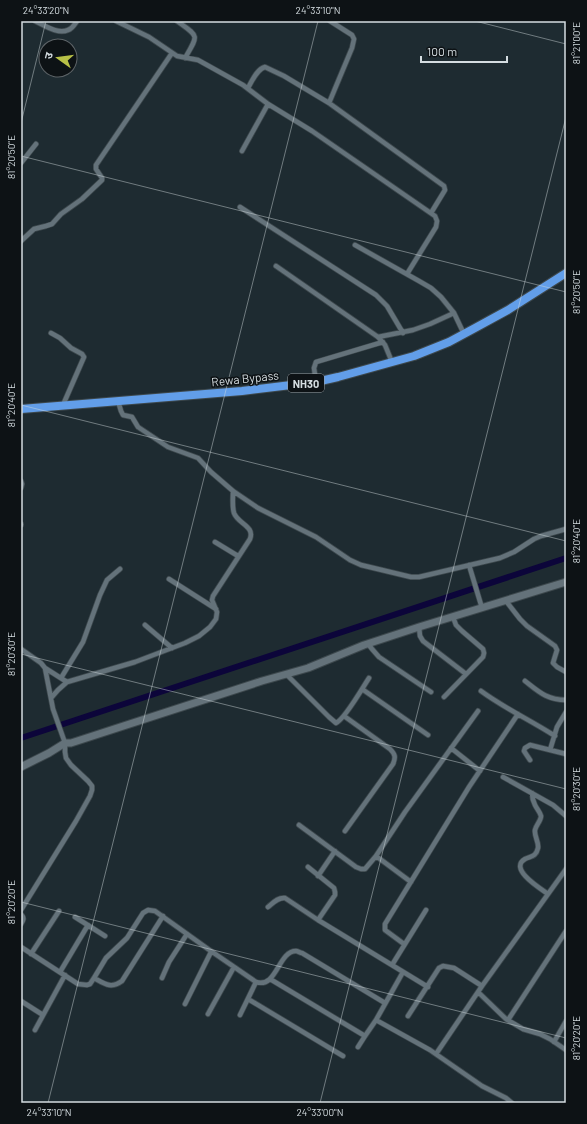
<svg xmlns="http://www.w3.org/2000/svg" width="587" height="1124" viewBox="0 0 587 1124" font-family="Barlow,'Noto Sans Devanagari',sans-serif">
	<rect width="100%" height="100%" fill="#1e2b31"/>
	<g fill="none" stroke-linecap="round" stroke-linejoin="round">
		<path stroke="#0c053a" stroke-width="6" d="M21,738L566,558"/>
		<g stroke="#3d484d" stroke-width="6">
			<path id="street" d="M35,21C44,25 58,35 68,30C72,29 75,24 77,21
				M116,21L149,37L177,56L198,60L243,85L268,104L312,131L435,216L437,221L436,227L407,274
				M177,21C199,37 199,34 185,58
				M248,88C252,81 257,69 265,67L284,76L329,103L444,186L445,190L431,213
				M329,103L352,48L354,39L352,35L330,21
				M242,151L268,104
				M21,163L36,144
				M240,207L376,295L387,306L403,333
				M21,241L34,229L46,226L52,224L61,214L82,199L102,180V178L96,169V165L172,53
				M355,245L419,281L431,288L441,297L454,313L464,334
				M276,266L378,337L385,345L392,362
				M51,333L60,338L71,348L82,354L84,357L63,405
				M378,337L413,330L430,324L454,313
				M316,382L314,368L316,362L383,342
				M118,401L121,411L123,415L132,417L138,427L168,447L198,458L211,472L233,491L258,508L316,537L350,560L361,565L411,577H419L500,558L514,552L534,539L541,536L566,529
				M21,481L22,484L21,488
				M21,525V524
				M215,542L238,556
				M469,565L482,608
				M169,579L216,609
				M506,601L520,619L527,626L555,646L557,650L553,663L557,667L566,672
				M145,625L172,648
				M419,627L420,636L423,641L466,674
				M368,644L372,649L379,657L431,692
				M21,649L41,663L45,668L53,709L65,743V752L66,758L71,765L88,781L92,786V790L90,796L76,821L21,910
				M45,668L67,682
				M286,674L329,717L336,723C345,719 363,687 369,678
				M61,678L83,642L100,595L107,580L120,569
				M525,681C539,692 547,700 566,700
				M362,689L428,735
				M481,691C504,708 530,720 555,736
				M444,697L483,657L484,653L483,649L462,631L456,625L453,617
				M51,698L58,690L67,682L135,662L185,643L199,636L210,627L216,619L217,612L212,600L213,596L250,539C255,526 238,524 234,513C232,507 233,498 233,491
				M344,716L390,749C395,754 396,757 393,764L345,831
				M451,748L480,771
				M550,750L557,727L566,712
				M530,760L524,751L525,748L530,745L566,754
				M503,777L553,805L566,816
				M532,793C532,798 533,801 535,805C537,809 540,812 541,816C541,821 536,825 535,830C534,836 539,842 538,848C536,857 531,856 525,859C508,869 541,889 548,894
				M299,825L356,867L361,869H365L376,856L405,812L478,711
				M376,856L411,882
				M308,867L334,888L335,892V895L318,920
				M318,876L335,851
				M268,907C273,903 278,897 285,898L318,920L428,987
				M21,914C25,918 23,921 21,924
				M75,917L105,936
				M404,944L385,930V924L469,787L518,714
				M21,947L78,984L87,985L90,984L94,978L106,958L127,938L143,913L148,910L155,911L208,949L256,982C277,989 278,951 296,951C298,951 300,953 302,953L385,1003
				M31,954L59,911
				M392,965L426,910
				M60,972L88,925
				M94,978C105,984 111,989 122,981L163,916
				M162,978L169,962L187,934
				M270,979L365,1036L376,1020L430,1050L482,1086L506,1098L512,1103
				M478,992L506,1019L523,1029L540,1034L550,1039L566,1050
				M248,999L343,1056
				M21,1001L43,1015
				M185,1004L211,952
				M208,1014L234,967
				M240,1015L256,982
				M408,1016L439,968L443,966L454,968L482,986
				M376,1020L403,972
				M508,1020L566,931
				M35,1030L65,975
				M554,1042L566,1021
				M358,1047L365,1036
				M436,1054L482,986L566,869"/>
		</g>
		<g stroke="#3d484d" stroke-width="9">
			<path id="secondary" d="M21,767L49,753L65,743H71L262,681L308,668L364,645L419,627L566,582"/>
		</g>
		<g stroke="#3d484d" stroke-width="10">
			<path id="highway" d="M21,409L242,391L316,382L338,377L414,356L449,342L475,328L508,310L566,273"/>
		</g>
		<use href="#street" stroke="#64727a" stroke-width="4.5"/>
		<use href="#secondary" stroke="#64727a" stroke-width="7"/>
		<use href="#highway" stroke="#629ee9" stroke-width="8"/>
	</g>
	<path fill="none" stroke="#d5dde1" stroke-width="1" stroke-opacity="0.45" d="M475,21L566,44M21,123L46,21M21,156L566,292M21,405L566,541M21,654L566,789M21,902L566,1038M48,1103L318,21M320,1103L566,117"/>
	<g text-anchor="middle" dominant-baseline="central" stroke-width="3" stroke-linejoin="round" paint-order="stroke">
		<rect fill="#0d1215" stroke="#99a0a4" stroke-width="1" x="288" y="374" width="36" height="18" rx="3"/>
		<g font-size="11" font-weight="bold" fill="#d5dde1">
			<text x="306" y="383">NH30</text>
		</g>
		<g font-size="12" fill="#d5dde1" stroke="#0d1215">
			<text transform="translate(245 378) rotate(-6)">Rewa Bypass</text>
		</g>
	</g>
	<rect width="587" height="1124" fill="none" stroke="#0d1215" stroke-width="44"/>
	<g transform="translate(58 58) rotate(284)"><circle r="19" fill="#0d1215" stroke="#5d6367"/>
	<path d="M0-3L7 15L0 10L-7 15Z" fill="#b8c147"/>
	<text y="-6" font-size="11" font-weight="bold" text-anchor="middle" fill="#d5dde1">उ</text>
	</g>
	<path d="M421 56v6h86v-6" fill="none" stroke="#d5dde1" stroke-width="2"/>
	<text x="427" y="56" font-size="12" fill="#d5dde1" stroke="#0d1215" stroke-width="3" paint-order="stroke">100 m</text>
	<rect x="22" y="22" width="543" height="1080" fill="none" stroke="#d5dde1" stroke-width="1.5"/>
	<g font-size="10" text-anchor="middle" fill="#d5dde1">
		<text x="46" y="14">24°33'20"N</text>
		<text x="318" y="14">24°33'10"N</text>
		<text transform="translate(576 43) rotate(-90)" y="4">81°21'00"E</text>
		<text transform="translate(11 157) rotate(-90)" y="4">81°20'50"E</text>
		<text transform="translate(576 292) rotate(-90)" y="4">81°20'50"E</text>
		<text transform="translate(11 405) rotate(-90)" y="4">81°20'40"E</text>
		<text transform="translate(576 541) rotate(-90)" y="4">81°20'40"E</text>
		<text transform="translate(11 654) rotate(-90)" y="4">81°20'30"E</text>
		<text transform="translate(576 789) rotate(-90)" y="4">81°20'30"E</text>
		<text transform="translate(11 902) rotate(-90)" y="4">81°20'20"E</text>
		<text transform="translate(576 1038) rotate(-90)" y="4">81°20'20"E</text>
		<text x="49" y="1116">24°33'10"N</text>
		<text x="320" y="1116">24°33'00"N</text>
	</g>
</svg>
